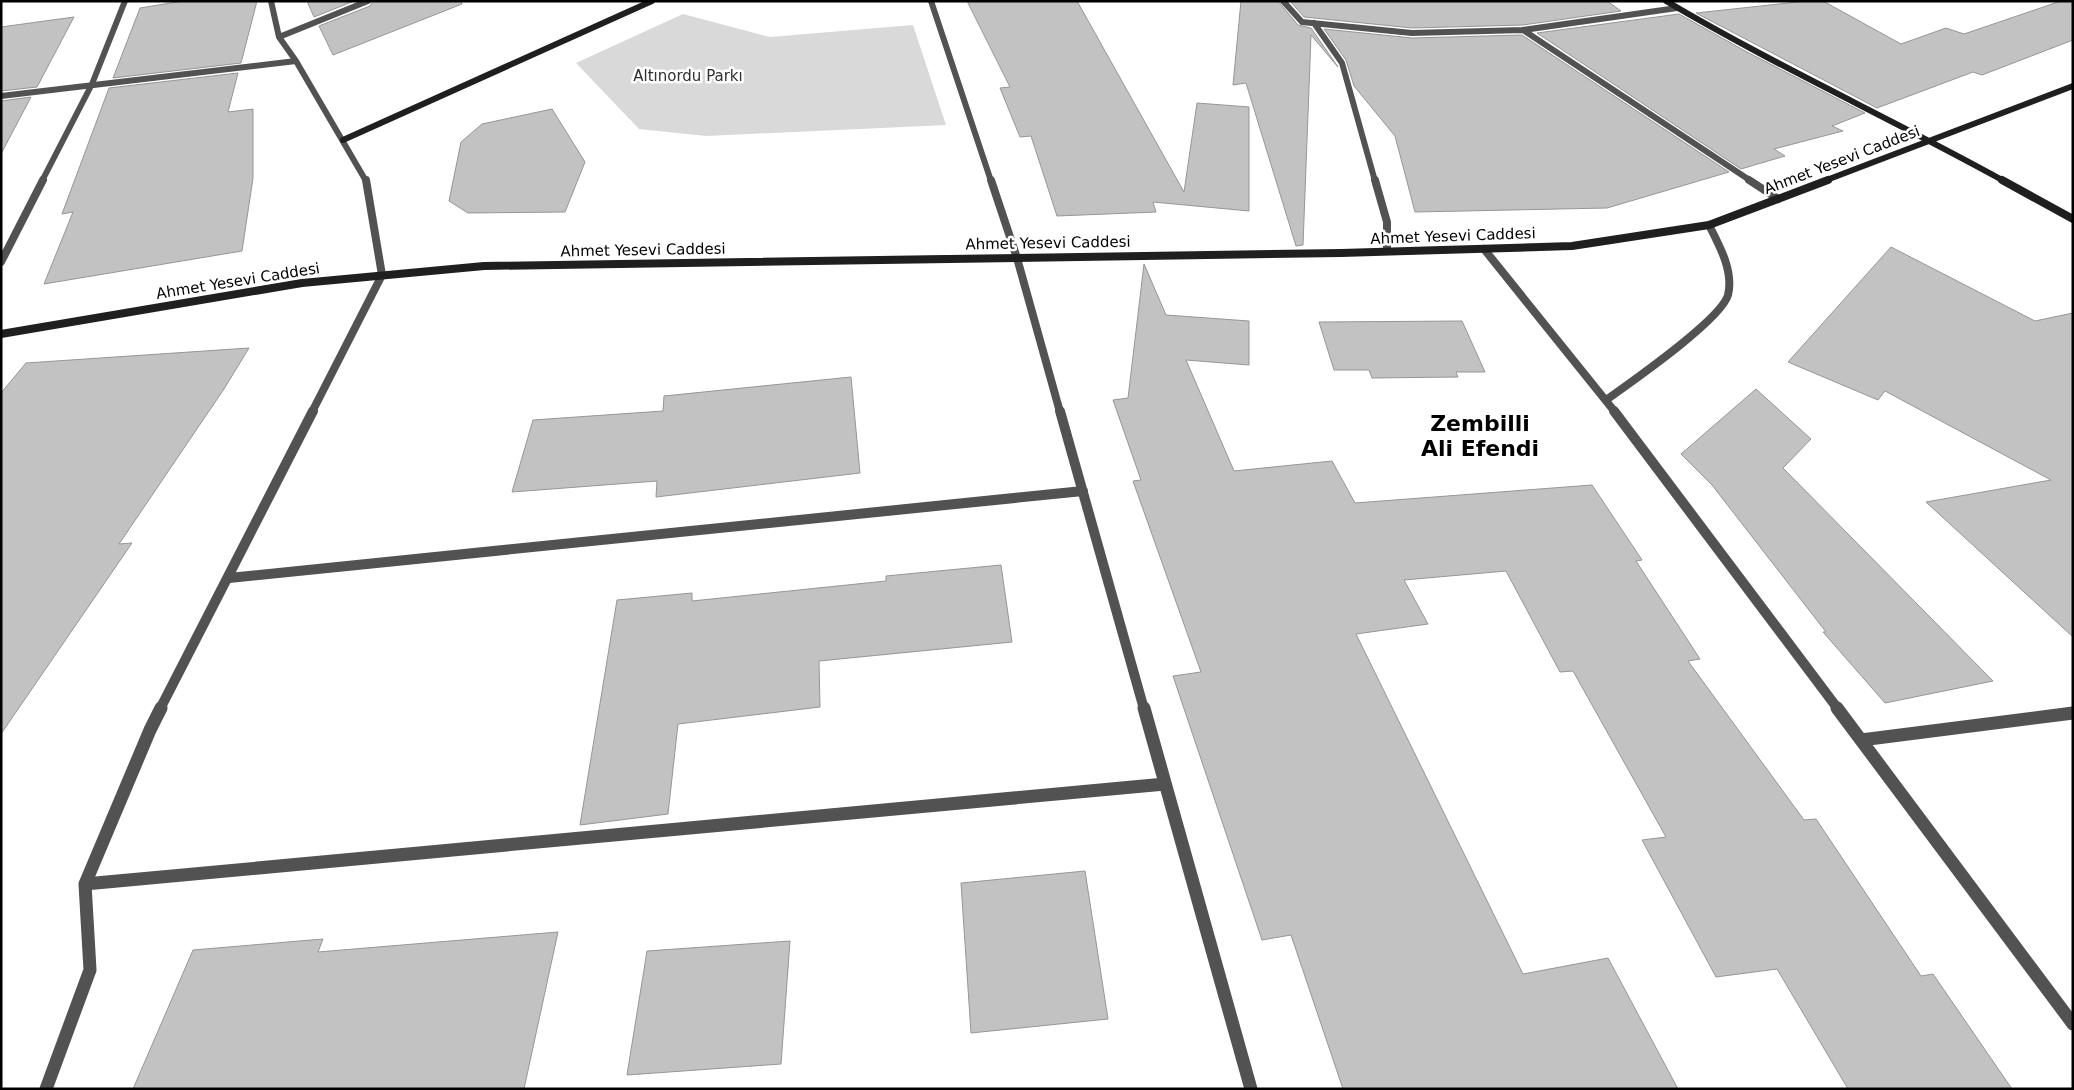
<svg xmlns="http://www.w3.org/2000/svg" width="2074" height="1090" viewBox="0 0 2074 1090" font-family="'DejaVu Sans',sans-serif">
	<rect width="100%" height="100%" fill="#fff"/>
	<path fill="#d9d9d9" d="M683,14L770,37L913,25L946,125L706,136L639,129L576,63Z"/>
	<path fill="#c2c2c2" stroke="#969696" d="M183,1H257L241,63L113,78L140,8Z
		M307,1H354L314,17Z
		M373,1H461L462,4L333,55L319,26L370,6Z
		M967,1H1077L1184,192L1197,103L1249,107V211L1153,202L1156,212L1057,216L1031,136L1020,137L1000,88L1010,87Z
		M1241,1H1278L1298,25L1311,28L1338,67L1311,35L1303,245L1296,246L1246,83L1233,85Z
		M1290,1H1607L1621,11L1523,25L1412,28L1304,17Z
		M1807,1H1823L1901,44L1946,28L1964,34L2061,1H2073V40L1982,75L1973,72L1877,108L1696,13Z
		M1679,14L1747,52L1865,113L1832,126L1843,131L1774,149L1785,156L1741,169L1537,33Z
		M74,17L37,87L1,91V27Z
		M1324,29L1412,38L1522,35L1729,172L1607,208L1415,212L1395,136L1354,86L1346,60Z
		M238,73L228,112L253,109V178L242,251L44,284L73,212L62,214L109,88Z
		M31,97L1,154V101Z
		M552,109L585,162L565,212L468,213L449,201L461,142L482,124Z
		M1891,247L2035,321L2073,313V637L1926,502L2051,480L1885,391L1878,400L1788,362Z
		M1144,264L1166,315L1249,321V365L1186,360L1234,471L1332,461L1355,503L1592,485L1642,560L1636,561L1700,659L1688,661L1804,820L1816,819L1921,976L1933,974L2012,1089H1848L1777,969L1716,977L1642,840L1666,837L1573,671L1560,672L1506,571L1404,580L1428,624L1356,634L1523,974L1608,958L1678,1089H1343L1291,935L1262,940L1173,676L1201,672L1133,481L1141,480L1113,400L1128,398Z
		M1462,321L1485,372H1456L1458,377L1372,378L1369,370H1334L1319,322Z
		M249,348L224,389L119,544L132,543L1,734V393L26,363Z
		M851,377L860,473L656,497L657,481L512,492L533,420L663,411L664,396Z
		M1756,389L1811,439L1783,468L1993,681L1885,703L1823,632H1826L1712,485L1681,454Z
		M1001,565L1012,642L819,661L820,707L678,724L668,814L580,825L617,600L692,593V601L886,581V576Z
		M1085,871L1108,1019L971,1033L961,883Z
		M558,932L524,1089H133L193,950L323,939L318,952Z
		M790,941L781,1064L627,1075L647,951Z"/>
	<g fill="none" stroke-linecap="round" stroke-linejoin="round">
		<path stroke="#525252" stroke-width="6" d="M271,1L279,37L296,61L366,181
			M931,1L991,181
			M1283,1L1302,22L1412,33L1523,30L1677,8
			M1314,23L1342,63L1375,181
			M1523,30L1751,181
			M279,37L368,1
			M1,96L296,61
			M42,181L92,84L125,1"/>
		<path stroke="#525252" stroke-width="8" d="M991,180L1017,258L1060,412
			M1375,180L1387,222V251
			M1749,180L1778,199
			M1484,249L1615,412
			M1,262L43,180
			M1606,400C1631,382 1721,320 1728,295C1734,271 1719,245 1709,225
			M312,412L382,275L366,180"/>
		<path stroke="#525252" stroke-width="10" d="M1060,411L1144,709
			M1614,411L1838,709
			M229,578L1083,491
			M160,709L313,411"/>
		<path stroke="#525252" stroke-width="13" d="M1144,708L1251,1089
			M1837,708L2073,1024
			M1861,740L2073,713
			M85,884L1165,784
			M46,1089L90,970L85,884L150,730L161,708"/>
		<path stroke="#1f1f1f" stroke-width="6" d="M1666,1C1776,66 1892,119 2004,181
			M343,140L652,1
			M1824,181L2073,86"/>
		<path stroke="#1f1f1f" stroke-width="8" d="M2002,180L2073,219
			M1,334L302,283L484,266L1341,253L1572,246L1709,225L1828,180"/>
	</g>
	<g text-anchor="middle" dominant-baseline="central" stroke-width="5" stroke-linejoin="round" paint-order="stroke">
		<g font-size="15" fill="#303030" stroke="#fff">
			<text x="688" y="76">Altınordu Parkı</text>
		</g>
		<g font-size="15" fill="#000" stroke="#fff">
			<text transform="translate(1842 160) rotate(-21)">Ahmet Yesevi Caddesi</text>
			<text transform="translate(1453 236) rotate(-2)">Ahmet Yesevi Caddesi</text>
			<text transform="translate(1048 243) rotate(-1)">Ahmet Yesevi Caddesi</text>
			<text transform="translate(643 250) rotate(-1)">Ahmet Yesevi Caddesi</text>
			<text transform="translate(238 281) rotate(-9)">Ahmet Yesevi Caddesi</text>
		</g>
		<g font-size="22" font-weight="bold" fill="#000" stroke="#fff">
			<text x="1480" y="423">Zembilli<tspan x="1480" dy="25">Ali Efendi</tspan></text>
		</g>
	</g>
	<rect width="2074" height="1090" fill="none" stroke="#000000" stroke-width="5"/>
</svg>
